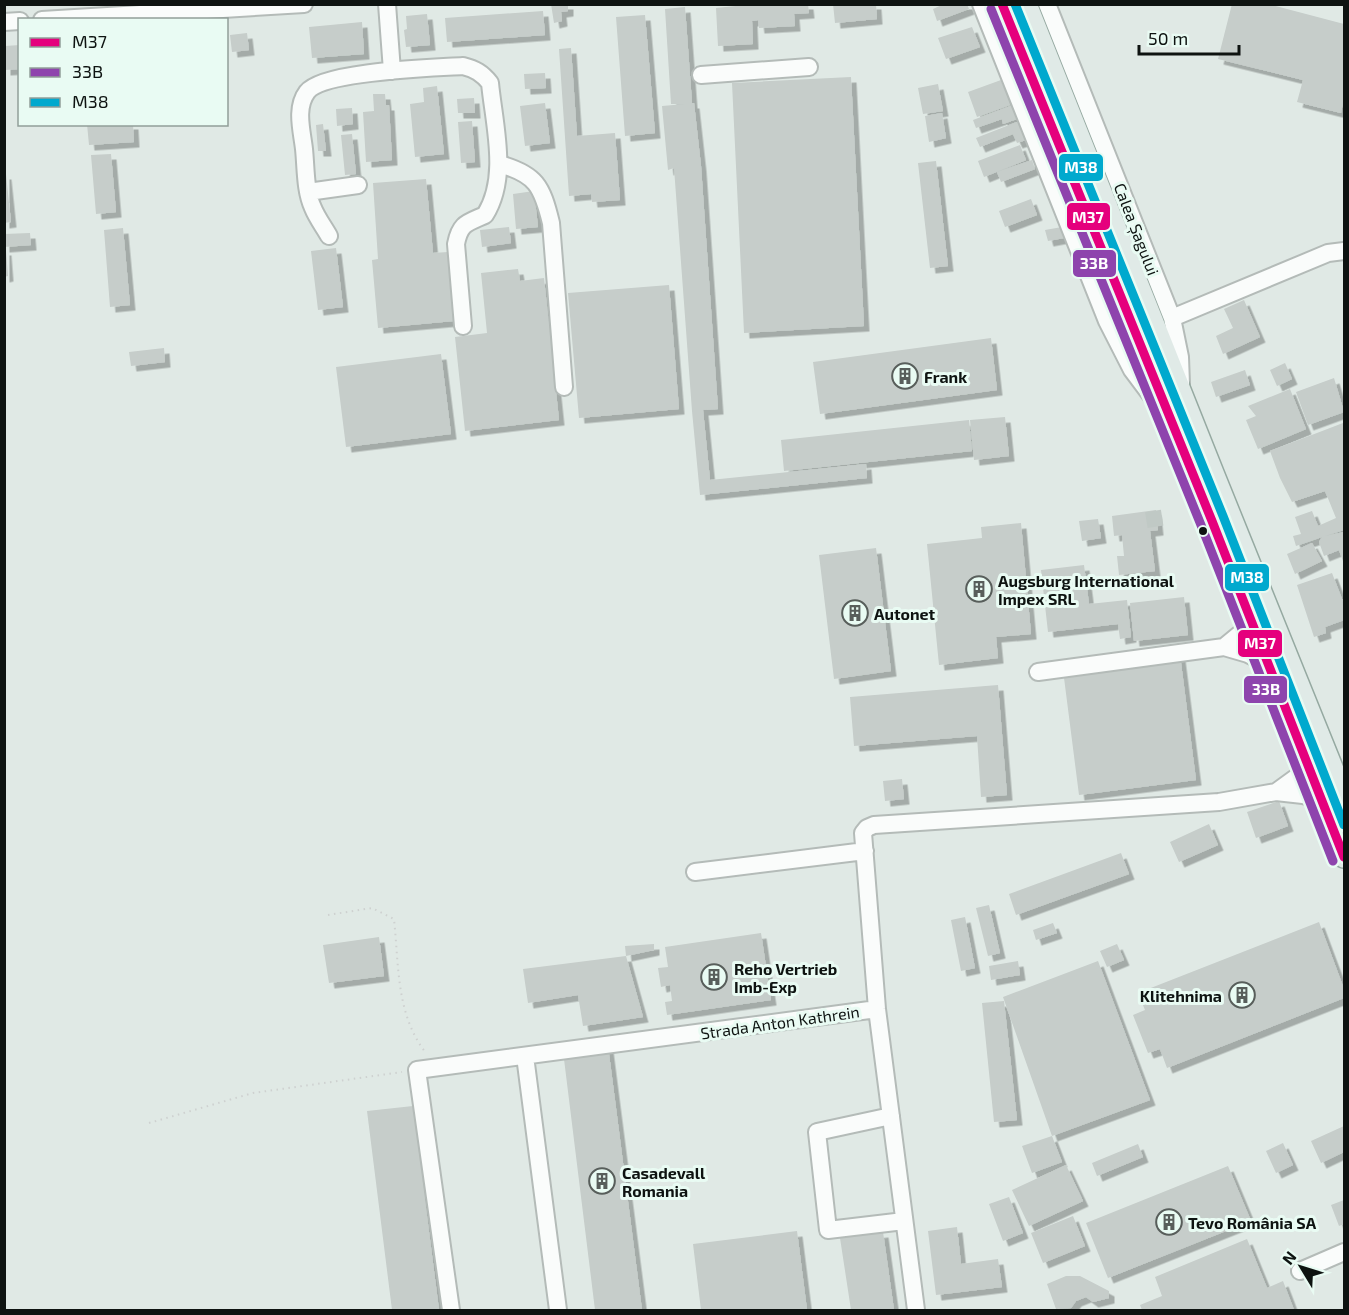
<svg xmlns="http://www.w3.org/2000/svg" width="1349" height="1315" viewBox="0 0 1349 1315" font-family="'Exo 2',sans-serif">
	<defs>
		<filter id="shadow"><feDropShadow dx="5.5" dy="5.5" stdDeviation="0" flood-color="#0004"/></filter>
	</defs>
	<rect width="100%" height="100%" fill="#e0e9e5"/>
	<path fill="#c6cdca" filter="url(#shadow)" d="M551,4H568V11L561,12L562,21L554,23Z
		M755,4H808L809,13L794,14L795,26L759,28L758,20L752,21L753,44L718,46L716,8Z
		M833,4H876L877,19L835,23Z
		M944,4H967L969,9L937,21L933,9Z
		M1232,4H1268L1344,24V97L1341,113L1297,102L1303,80L1218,59Z
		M685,7L692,103H694L701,166L718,409L703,410L710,480L866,464L867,478L700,495L692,411L674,168L668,170L662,106L685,104H671L665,9Z
		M543,11L545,35L447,42L445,18Z
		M427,14L430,45L406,47L404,30L407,29L406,16Z
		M645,15L655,133L625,136L616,17Z
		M362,22L364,54L312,58L309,27Z
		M972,27L980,47L946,59L938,38Z
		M247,33L249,50L232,52L230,35Z
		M20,45V69L5,70V46Z
		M571,48L577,136L615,133L620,200L592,202L591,194L569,196L559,49Z
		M545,73L546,88L525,89L524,74Z
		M851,77L864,326L744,333L732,83Z
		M1001,80L1010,105L977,117L968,92Z
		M938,84L943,111L923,114L918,88Z
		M437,86L444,154L415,157L410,104L424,102L423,88Z
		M373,94H385L386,105H389L392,160L366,162L363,112L374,111Z
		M474,98L475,113H458L457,99Z
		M545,103L550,143L525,146L520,106Z
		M1013,105L1017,119L1003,124L1002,119L976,128L973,120Z
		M352,108L353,124L337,126L336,109Z
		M942,113L946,138L929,142L925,116Z
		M472,121L475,162L461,163L458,122Z
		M1019,121L1026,140L1017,143L1013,134L980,147L976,138Z
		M87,124H133L134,142L89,145Z
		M323,124L326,151H318L316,125Z
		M352,134L356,174L345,175L341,135Z
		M1020,145L1026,160L984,177L978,161Z
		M111,154L116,212L96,214L91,155Z
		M1032,160L1035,169L1001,182L997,172Z
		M936,161L948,266L930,268L918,163Z
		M4,174H6L11,222L4,223Z
		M426,179L433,253L448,252L454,321L378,328L372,260L378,259L373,183Z
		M534,191L538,227L516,229L513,194Z
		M1031,199L1037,215L1005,227L999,211Z
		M509,227L511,243L482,247L480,230Z
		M1062,227L1064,238L1048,241L1045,230Z
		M123,228L130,305L110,307L104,230Z
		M30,233L31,245L4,247V234Z
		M336,248L343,307L318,310L311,251Z
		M4,250H6L8,276L4,277Z
		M518,269L520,281L544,278L559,420L465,431L455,337L487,333L481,273Z
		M669,285L679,409L579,418L568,293Z
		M1244,300L1260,337L1223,354L1216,336L1233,328L1224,309Z
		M991,338L997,390L820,414L813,362Z
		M164,348L165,362L131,366L129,352Z
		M441,354L451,434L346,447L336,367Z
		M1285,363L1292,379L1277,386L1270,370Z
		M1245,370L1250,385L1216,397L1211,382Z
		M1334,378L1344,412L1308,425L1296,392Z
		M1290,389L1306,429L1258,449L1246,420L1256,416L1248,406Z
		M1005,417L1009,456L974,460L970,420Z
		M969,420L972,451L784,471L781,440Z
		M1343,423L1344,530L1325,536L1344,532V564L1339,550L1324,556L1319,542L1322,537L1296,546L1293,536L1301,534L1295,517L1312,511L1318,526L1336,518L1325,491L1292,502L1280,478L1270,451Z
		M1156,510L1158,530L1150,531L1155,571L1119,575L1117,556H1124L1122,535L1114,536L1112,516Z
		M1098,519L1101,538L1082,541L1079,521Z
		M1021,523L1031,634L996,637L998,658L939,665L927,544L982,538L981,527Z
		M1312,543L1322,561L1295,574L1287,554Z
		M876,548L891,671L834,679L819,555Z
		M1084,565L1089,604L1127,600L1131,637L1120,639L1118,624L1048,632L1041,570Z
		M1332,573L1342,599H1344V606L1342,599L1344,620L1325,627L1326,633L1314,637L1297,585Z
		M1184,597L1188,635L1134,641L1130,603Z
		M1180,655L1196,780L1079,795L1063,670Z
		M998,685L1007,795L981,797L977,736L854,746L850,697Z
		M902,779L904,799L885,801L883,781Z
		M1279,801L1288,826L1256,838L1247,812Z
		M1209,824L1218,845L1179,862L1170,842Z
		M1121,853L1129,874L1016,915L1009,894Z
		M989,905L1000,953L988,956L976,908Z
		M965,917L975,968L961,971L951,920Z
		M1319,922L1344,989V998L1167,1068L1160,1049L1148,1053L1133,1015L1145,1010L1138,993Z
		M1053,923L1057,933L1036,940L1033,930Z
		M761,933L771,1000L667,1015L665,1002L672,1001L670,985L661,987L658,968L668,967L665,947Z
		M379,937L384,976L329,983L323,945Z
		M654,944V950L626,956L625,946Z
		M1117,944L1124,960L1107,967L1100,951Z
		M626,956L643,1017L583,1026L578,995L528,1003L523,969Z
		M1018,961L1020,975L991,980L989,966Z
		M1098,961L1150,1100L1052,1136L1003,997Z
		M1004,1001L1017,1120L994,1122L982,1003Z
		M608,1046L642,1310H595L563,1051Z
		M413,1106L439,1310H392L367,1111Z
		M1344,1126V1152L1321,1163L1311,1141Z
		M1052,1136L1062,1162L1032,1173L1022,1146Z
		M1283,1143L1293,1165L1276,1173L1266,1151Z
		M1138,1144L1143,1157L1097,1176L1092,1163Z
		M1066,1165L1083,1201L1029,1226L1012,1190Z
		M1228,1166L1251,1221L1108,1278L1086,1223Z
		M1009,1197L1023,1233L1003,1241L989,1204Z
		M1344,1200V1224L1339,1226L1331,1205Z
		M1073,1216L1085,1246L1043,1263L1031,1233Z
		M957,1227L961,1264L998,1259L1002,1287L936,1295L928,1231Z
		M797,1231L807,1310H701L693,1244Z
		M883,1232L894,1310H851L840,1238Z
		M1247,1239L1267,1288L1283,1281L1294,1310H1142L1140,1305L1162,1296L1155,1277Z
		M1066,1276H1080L1109,1291V1298L1093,1302L1086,1297L1076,1301L1071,1308L1056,1309L1047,1284Z"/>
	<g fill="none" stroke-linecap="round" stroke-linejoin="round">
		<path stroke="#c0c9c5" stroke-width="16" stroke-dasharray="16 8" stroke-linecap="butt" d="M1153,511L1156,530"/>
		<g stroke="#b4bbb8" stroke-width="20">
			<path id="minor" d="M387,4L392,71
				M981,4L1107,321L1132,370L1162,410
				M1047,4L1172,318L1180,357L1181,384
				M42,20L304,4
				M4,22L20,21
				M701,75L809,67
				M499,164C536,174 542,186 551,223L564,387
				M308,192L358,185
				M329,236C324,227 317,218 313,208C305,191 306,168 304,149C302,131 295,108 307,92C323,71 434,68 463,66C475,69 482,73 490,83C494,125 509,177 485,215C467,223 460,223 456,244L463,326
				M1172,318L1328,253L1344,251
				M1224,647L1241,633L1250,619
				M1038,672L1224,647L1248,654L1268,664
				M1276,792L1298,776L1307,763
				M695,872L865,851
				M525,1056L558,1310
				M891,1116L817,1132L828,1230L904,1221
				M1300,1271L1344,1252
				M451,1310L417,1070L877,1009
				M916,1310L877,1009L863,833L867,828L874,825L1219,802L1276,792L1303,795L1322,800"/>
		</g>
		<g stroke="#95a9a1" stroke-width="24">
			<path id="major" d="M1002,4L1212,521L1344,857
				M1026,4L1213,473L1344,797"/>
		</g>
		<path stroke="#ced1d0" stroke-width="2" stroke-dasharray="1.5 4.5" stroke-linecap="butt" d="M328,915L372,908L394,919C399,966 396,1015 426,1053
			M149,1123L253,1093L402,1072"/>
		<use href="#minor" stroke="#fafcfb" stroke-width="16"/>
		<use href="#major" stroke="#e0eae7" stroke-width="21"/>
		<g stroke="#e9fbf3" stroke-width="14">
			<path id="bus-1" d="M1002,4L1212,521L1344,857"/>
		</g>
		<g stroke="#e9fbf3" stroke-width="14">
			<path id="bus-2" d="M991,9L1201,525L1333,861"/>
		</g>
		<g stroke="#e9fbf3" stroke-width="14">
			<path id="bus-3" d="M1015,4L1223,516L1344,825"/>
		</g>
		<use href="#bus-1" stroke="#e5007d" stroke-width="9"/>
		<use href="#bus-2" stroke="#8e44ad" stroke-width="9"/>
		<use href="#bus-3" stroke="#00a9ce" stroke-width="9"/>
	</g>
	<defs>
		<g id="building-ring" transform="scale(1.35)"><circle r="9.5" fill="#e9fbf3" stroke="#585e5b" stroke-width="1.5"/><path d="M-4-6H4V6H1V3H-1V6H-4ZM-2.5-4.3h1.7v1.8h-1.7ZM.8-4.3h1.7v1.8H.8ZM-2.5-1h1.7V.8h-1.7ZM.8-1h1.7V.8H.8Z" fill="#585e5b"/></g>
	</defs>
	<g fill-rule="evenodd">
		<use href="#building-ring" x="905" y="376"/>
		<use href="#building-ring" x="979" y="589"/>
		<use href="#building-ring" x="855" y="613"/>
		<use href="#building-ring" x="714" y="977"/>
		<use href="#building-ring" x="1242" y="995"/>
		<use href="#building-ring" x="602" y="1181"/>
		<use href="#building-ring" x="1169" y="1222"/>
	</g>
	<circle fill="#0e1311" stroke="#e9fbf3" stroke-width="2" cx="1203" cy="531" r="5"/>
	<g text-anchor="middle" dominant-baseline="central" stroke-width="6" stroke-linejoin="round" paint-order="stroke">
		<g font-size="16" fill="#0e1311" stroke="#e9fbf3">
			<text transform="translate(1137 229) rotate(69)">Calea Șagului</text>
			<text transform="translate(780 1022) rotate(-8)">Strada Anton Kathrein</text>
		</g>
		<g font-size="16" font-weight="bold" fill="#0e1311" stroke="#e9fbf3" text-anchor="start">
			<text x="924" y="376">Frank</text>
			<text x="998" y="580">Augsburg International<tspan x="998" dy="18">Impex SRL</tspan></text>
			<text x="874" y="613">Autonet</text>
			<text x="734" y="968">Reho Vertrieb<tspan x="734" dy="18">Imb-Exp</tspan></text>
			<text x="1222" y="995" text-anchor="end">Klitehnima</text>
			<text x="622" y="1172">Casadevall<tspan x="622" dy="18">Romania</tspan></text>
			<text x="1188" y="1222">Tevo România SA</text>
		</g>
	</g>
	<g stroke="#e9fbf3" stroke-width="2">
		<rect x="1058" y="153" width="46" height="29" rx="6" fill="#00a9ce"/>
		<rect x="1066" y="202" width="45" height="29" rx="6" fill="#e5007d"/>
		<rect x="1072" y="249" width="45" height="29" rx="6" fill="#8e44ad"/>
		<rect x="1224" y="563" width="46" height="29" rx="6" fill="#00a9ce"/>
		<rect x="1237" y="629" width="46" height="29" rx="6" fill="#e5007d"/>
		<rect x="1243" y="675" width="45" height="29" rx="6" fill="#8e44ad"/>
	</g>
	<g font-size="16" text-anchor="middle" font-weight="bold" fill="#fff">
		<text x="1081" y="173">M38</text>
		<text x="1088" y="223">M37</text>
		<text x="1094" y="269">33B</text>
		<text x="1247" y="583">M38</text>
		<text x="1260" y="649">M37</text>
		<text x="1266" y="695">33B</text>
	</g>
	<rect width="1349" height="1315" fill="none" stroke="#0e1311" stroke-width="12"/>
	<rect x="18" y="18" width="210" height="108" fill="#e9fbf3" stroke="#919e99" stroke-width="1.5"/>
	<rect x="30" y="38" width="30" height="9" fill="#e5007d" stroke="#919e99" stroke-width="1.5"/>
	<text x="72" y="48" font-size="18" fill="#0e1311">M37</text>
	<rect x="30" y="68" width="30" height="9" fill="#8e44ad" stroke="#919e99" stroke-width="1.5"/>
	<text x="72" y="78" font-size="18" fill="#0e1311">33B</text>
	<rect x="30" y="98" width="30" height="9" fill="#00a9ce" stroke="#919e99" stroke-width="1.5"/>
	<text x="72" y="108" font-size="18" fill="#0e1311">M38</text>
	<g transform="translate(1301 1267) rotate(308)" stroke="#e9fbf3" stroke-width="4.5" paint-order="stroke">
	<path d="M0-4.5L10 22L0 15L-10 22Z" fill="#0e1311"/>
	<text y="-9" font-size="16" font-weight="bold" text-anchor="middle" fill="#0e1311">N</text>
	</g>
	<path d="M1139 45v9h100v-9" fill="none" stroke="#0e1311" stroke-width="3"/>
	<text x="1148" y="45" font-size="18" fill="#0e1311" stroke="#e9fbf3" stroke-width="4.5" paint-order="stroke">50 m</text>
</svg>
